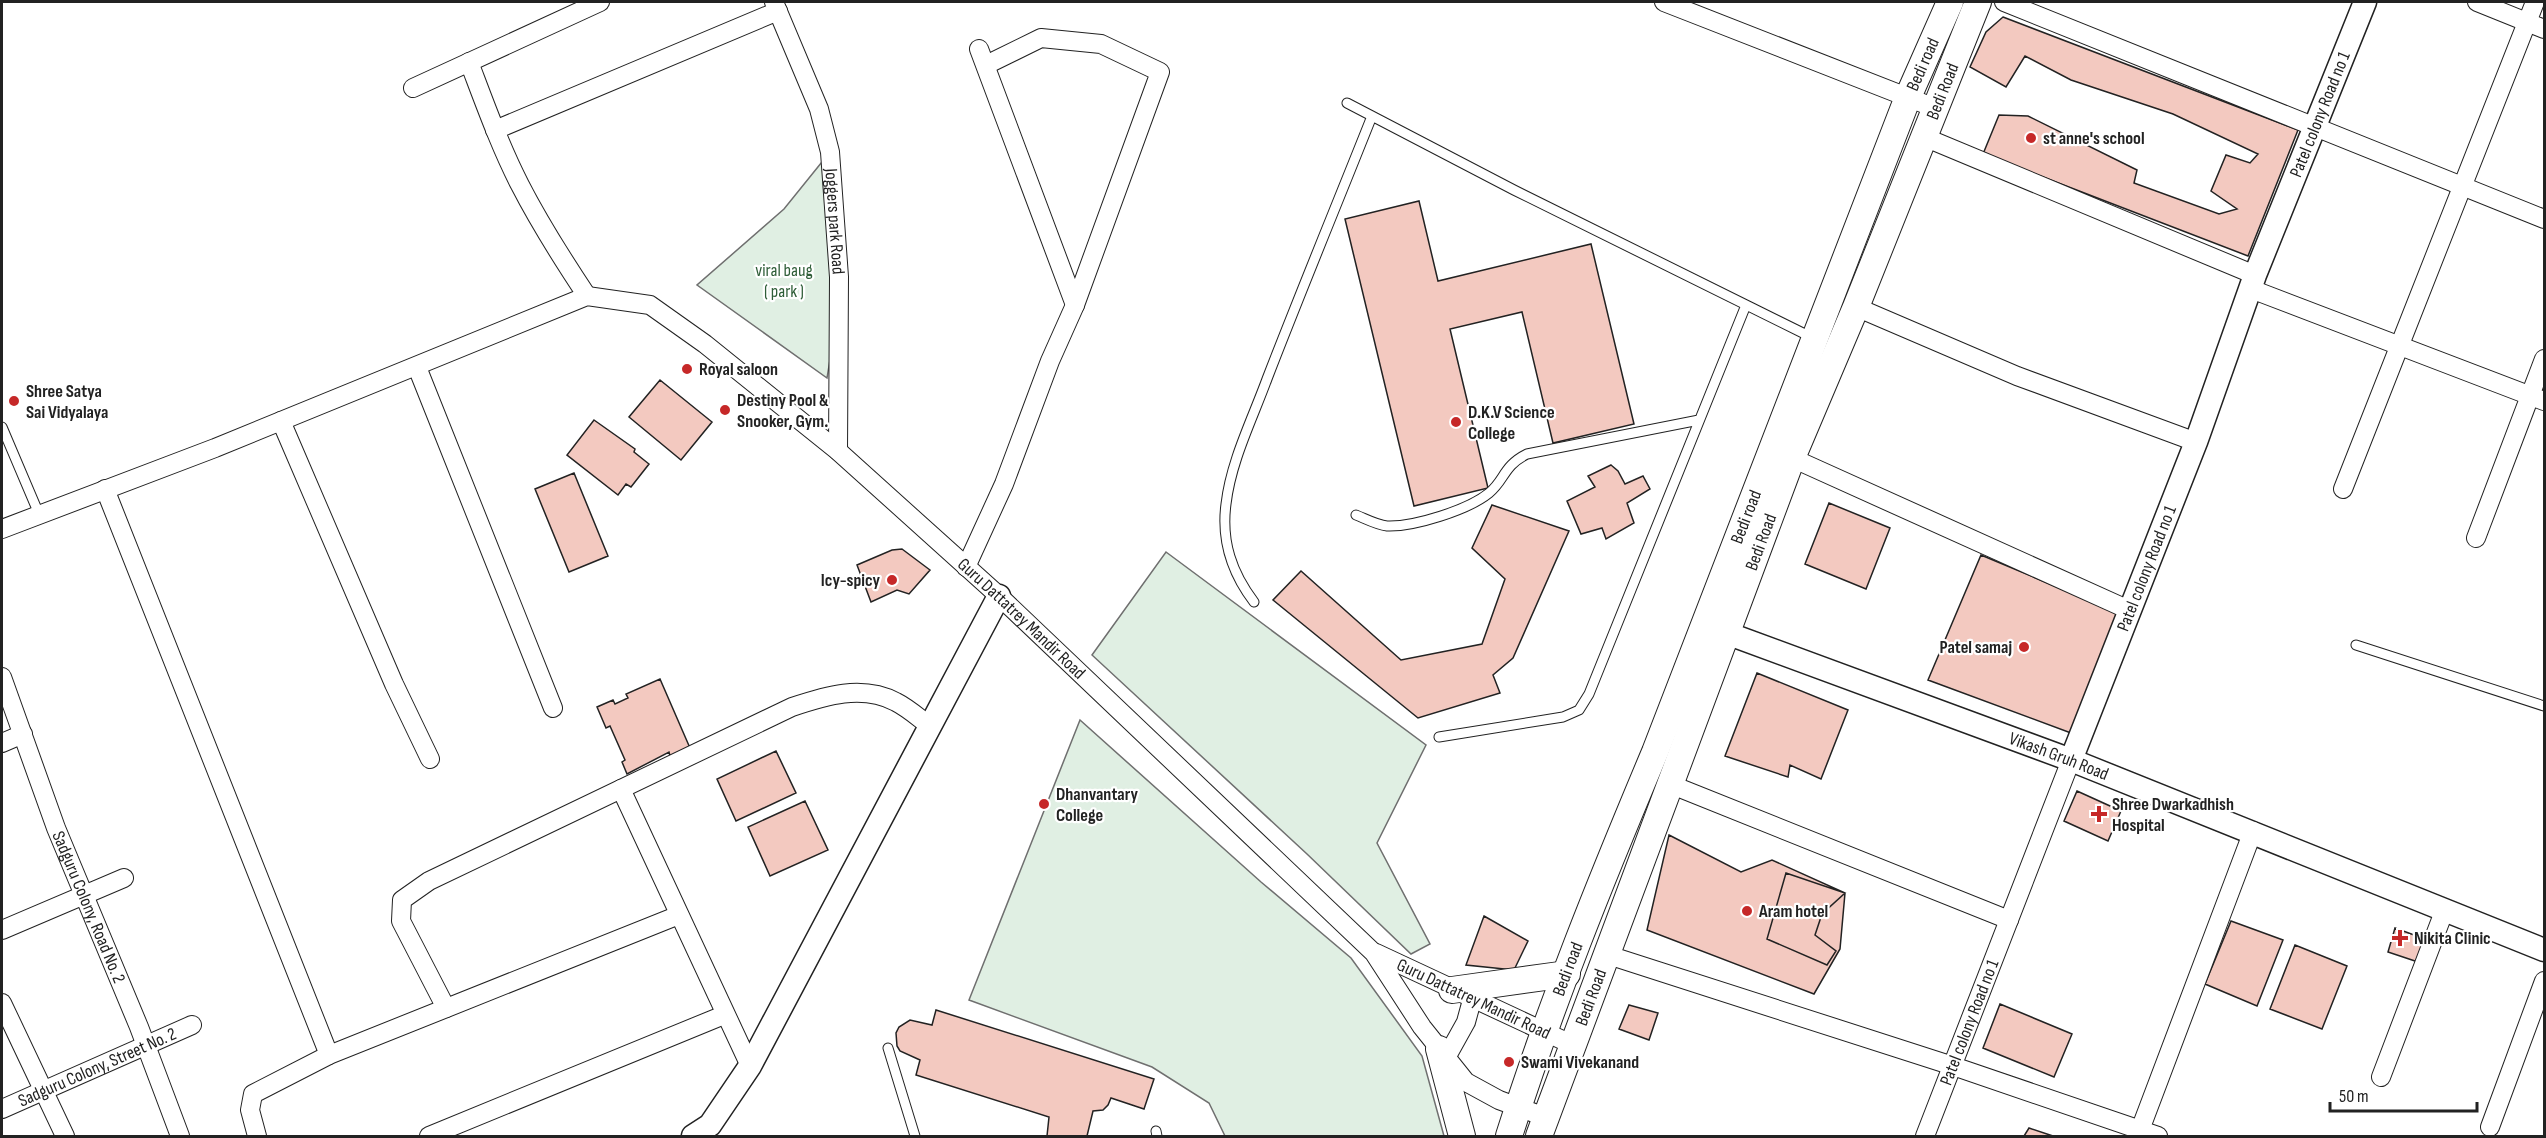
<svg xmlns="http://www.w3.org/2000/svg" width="2546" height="1138" viewBox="0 0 2546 1138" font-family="'Sofia Sans Condensed',sans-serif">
	<rect width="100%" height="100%" fill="#fff"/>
	<path fill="#e0efe3" stroke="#6f6f6f" stroke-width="1.5" d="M830,152L839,305L827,378L697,285L784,209Z
		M1166,552L1426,745L1377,843L1430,944L1411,954L1307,854L1092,655Z
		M1080,720L1261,882L1351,958L1422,1056L1444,1136H1225L1209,1103L1152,1067L969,1000Z"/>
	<path fill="#f3c9c0" stroke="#222" stroke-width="1.5" d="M2003,17L2298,130L2248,256L1983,154L1999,115L2028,116L2137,170L2134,183L2219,214L2237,209L2211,191L2226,155L2250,163L2258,154L2173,114L2071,80L2025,56L2006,87L1970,67L1986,32Z
		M1419,201L1438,281L1591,244L1634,424L1553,443L1522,312L1450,329L1488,488L1414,506L1345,219Z
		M660,380L712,422L681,460L629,417Z
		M594,420L635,449L634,452L649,464L631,487L626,484L618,495L567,455Z
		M1611,465L1618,471L1625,484L1643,476L1650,489L1627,503L1634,523L1606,539L1602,528L1581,534L1567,501L1595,487L1588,476Z
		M574,473L608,556L569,572L535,489Z
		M1829,503L1890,528L1866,589L1805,564Z
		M1492,505L1569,531L1513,658L1493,675L1500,693L1418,718L1273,600L1301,571L1401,660L1482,644L1505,579L1472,548Z
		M902,549L930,570L909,594L897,590L871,602L857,565L892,550Z
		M1981,555L2119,613L2071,733L1928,680Z
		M1757,673L1848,710L1821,779L1790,765L1788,777L1725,756Z
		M660,679L690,748L670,756L669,752L627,774L622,762L625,760L610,726L606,728L597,707L613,700L615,704L628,698L626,694Z
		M776,751L796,793L736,821L717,779Z
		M2077,791L2121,811L2108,841L2064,821Z
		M805,801L828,850L770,876L748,827Z
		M1669,835L1741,872L1772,860L1845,893L1840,949L1814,994L1647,930Z
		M1786,873L1845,893L1822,914L1815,935L1836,951L1827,965L1767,939Z
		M1484,916L1528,941L1514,970L1466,965Z
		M2231,921L2283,940L2257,1006L2205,984Z
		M2395,928L2425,939L2418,962L2388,952Z
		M2295,945L2347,966L2322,1029L2270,1009Z
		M2000,1004L2072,1034L2054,1077L1983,1048Z
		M1629,1005L1658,1013L1649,1040L1619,1029Z
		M936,1010L1154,1079L1144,1109L1111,1098L1108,1105L1103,1110L1093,1111L1087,1136H1047L1049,1117L916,1075L920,1060L900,1051L897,1046L896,1033L899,1027L910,1020L932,1025Z
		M2029,1128L2053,1136H2024Z"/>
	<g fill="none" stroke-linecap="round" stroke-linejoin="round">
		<g stroke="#222" stroke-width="11">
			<path id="service" d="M1347,103L1514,190L1813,338
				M2,427L39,514
				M1356,515C1366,519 1377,525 1387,526C1414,527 1468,510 1489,493C1505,480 1503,466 1527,454L1699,420
				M1254,602C1232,573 1221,542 1226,504C1231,461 1252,420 1267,379C1301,291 1337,204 1372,116
				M2356,645L2544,706
				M1439,737L1563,717L1579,710L1589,694L1746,305
				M888,1048L915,1136
				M1156,1131L1157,1136"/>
		</g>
		<g stroke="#222" stroke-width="20">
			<g id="minor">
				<path id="s1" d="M774,2L819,109L830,152L839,277L838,451"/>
				<path d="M1664,2L1935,108"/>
				<path d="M2004,2L2544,219"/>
				<path d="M2477,2L2544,29"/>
				<path d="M979,49L1075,305"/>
				<path d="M469,62C485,104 500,146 520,185C540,224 563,260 587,296"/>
				<path d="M413,88L600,2"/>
				<path d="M495,130L778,11"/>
				<path d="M1924,137L2255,275"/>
				<path d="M2251,289L2544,401"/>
				<path d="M1856,307L2017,376L2196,442"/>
				<path d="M417,367L553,708"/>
				<path d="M281,421L394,684L430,759"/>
				<path d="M1792,458L2129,610"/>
				<path d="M105,489L329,1055"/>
				<path d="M2343,489L2535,2"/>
				<path id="s2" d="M2,529L215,448L587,296L650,305L705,344L838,451L999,596L1374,953L1422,1027L1466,1082L1499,1100L1545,1117"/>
				<path d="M2476,538L2544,359"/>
				<path d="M966,567L1004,484L1050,361L1075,305L1160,72L1101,44L1041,38L986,65"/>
				<path id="s3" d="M2,677L56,828L139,1027L180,1136"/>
				<path d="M2,743L23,734"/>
				<path d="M1672,785L2009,920"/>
				<path d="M621,789L750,1066"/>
				<path d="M2,930L124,878"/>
				<path id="s4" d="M1376,953L1573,1045"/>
				<path d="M1605,954L1953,1066L2158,1136"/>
				<path d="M2,1003L65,1136"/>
				<path d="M446,1008L401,921L402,900L429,881L792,707C825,696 862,684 896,702C908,708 919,718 930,726"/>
				<path d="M1446,1058L1466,1022L1472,1000"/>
				<path d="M2381,1077L2445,909"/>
				<path id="s5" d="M2,1109L192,1025"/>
				<path d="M2490,1127L2544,981"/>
				<path d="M2140,1130L2253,831"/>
				<path d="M257,1136L250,1110L253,1094L329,1055L679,915"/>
				<path d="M429,1136L724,1015"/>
				<path id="s6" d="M1925,1136L2071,760"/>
			</g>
		</g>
		<g stroke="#222" stroke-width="25">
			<g id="tertiary">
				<path id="s7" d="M1710,627L2071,760L2544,950"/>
				<path id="s8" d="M2071,760L2196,442L2255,275L2365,2"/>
				<path d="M693,1136L710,1125L750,1066L999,596"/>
			</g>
		</g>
		<g stroke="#222" stroke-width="28">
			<g id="secondary">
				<path d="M1452,990L1567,974"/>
				<path d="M1439,1049L1462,1136"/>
				<path id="s9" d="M1509,1136C1550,1006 1602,878 1655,752L1908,97L1950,2"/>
				<path id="s10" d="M1539,1136L1792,458L1856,307L1978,2"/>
			</g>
		</g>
		<use href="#service" stroke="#fff" stroke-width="9"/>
		<use href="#minor" stroke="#fff" stroke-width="18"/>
		<use href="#tertiary" stroke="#fff" stroke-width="22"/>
		<use href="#secondary" stroke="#fff" stroke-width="26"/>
	</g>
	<g fill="#c62828" stroke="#fff" stroke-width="2">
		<circle cx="2031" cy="138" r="6"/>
		<circle cx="687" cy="369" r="6"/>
		<circle cx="14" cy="401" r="6"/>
		<circle cx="725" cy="410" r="6"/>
		<circle cx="1456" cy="422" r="6"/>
		<circle cx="892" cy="580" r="6"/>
		<circle cx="2024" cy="647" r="6"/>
		<circle cx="1044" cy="804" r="6"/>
		<path d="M2096 805h6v6h6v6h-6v6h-6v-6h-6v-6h6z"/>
		<circle cx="1747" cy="911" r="6"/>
		<path d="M2397 929h6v6h6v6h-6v6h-6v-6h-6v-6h6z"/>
		<circle cx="1509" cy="1062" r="6"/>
	</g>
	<g text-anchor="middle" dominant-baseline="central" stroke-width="4.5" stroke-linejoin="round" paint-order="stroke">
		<g font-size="18" fill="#222" stroke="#fff">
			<text stroke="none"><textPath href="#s9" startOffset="1149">Bedi road</textPath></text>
			<text stroke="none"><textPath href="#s10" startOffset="1120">Bedi Road</textPath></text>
			<text stroke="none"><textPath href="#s8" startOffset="692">Patel colony Road no 1</textPath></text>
			<text stroke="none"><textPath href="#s1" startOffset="230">Joggers park Road</textPath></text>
			<text stroke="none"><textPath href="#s9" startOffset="663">Bedi road</textPath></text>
			<text stroke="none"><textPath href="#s10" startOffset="634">Bedi Road</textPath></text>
			<text stroke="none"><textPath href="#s8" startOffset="206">Patel colony Road no 1</textPath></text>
			<text stroke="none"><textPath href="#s2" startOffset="1180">Guru Dattatrey Mandir Road</textPath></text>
			<text stroke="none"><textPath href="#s7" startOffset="372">Vikash Gruh Road</textPath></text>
			<text stroke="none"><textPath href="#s3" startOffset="246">Sadguru Colony, Road No. 2</textPath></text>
			<text stroke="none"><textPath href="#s9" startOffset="177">Bedi road</textPath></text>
			<text stroke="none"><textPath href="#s10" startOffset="148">Bedi Road</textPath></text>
			<text stroke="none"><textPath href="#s4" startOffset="108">Guru Dattatrey Mandir Road</textPath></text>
			<text stroke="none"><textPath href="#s6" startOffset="122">Patel colony Road no 1</textPath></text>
			<text stroke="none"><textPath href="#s5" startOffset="104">Sadguru Colony, Street No. 2</textPath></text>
		</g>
		<g font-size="18" font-weight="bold" fill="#222" stroke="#fff" text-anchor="start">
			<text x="2043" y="138">st anne's school</text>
			<text x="699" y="369">Royal saloon</text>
			<text x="26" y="391">Shree Satya<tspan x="26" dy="21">Sai Vidyalaya</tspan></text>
			<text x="737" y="400">Destiny Pool &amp;<tspan x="737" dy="21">Snooker, Gym.</tspan></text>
			<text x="1468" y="412">D.K.V Science<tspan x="1468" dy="21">College</tspan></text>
			<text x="880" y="580" text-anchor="end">Icy-spicy</text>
			<text x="2012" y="647" text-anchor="end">Patel samaj</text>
			<text x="1056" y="794">Dhanvantary<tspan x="1056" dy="21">College</tspan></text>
			<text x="2112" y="804">Shree Dwarkadhish<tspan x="2112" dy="21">Hospital</tspan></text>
			<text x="1759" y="911">Aram hotel</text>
			<text x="2414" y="938">Nikita Clinic</text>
			<text x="1521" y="1062">Swami Vivekanand</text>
		</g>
		<g font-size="18" fill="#2f5e38" stroke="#fff">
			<text x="784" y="270">viral baug<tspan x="784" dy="21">( park )</tspan></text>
		</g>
	</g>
	<rect width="2546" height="1138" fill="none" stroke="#222222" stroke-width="6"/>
	<path d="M2330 1102v9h147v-9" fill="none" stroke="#222222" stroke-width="3"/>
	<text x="2339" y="1102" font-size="18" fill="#222222" stroke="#ffffff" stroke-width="4.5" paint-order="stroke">50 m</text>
</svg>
